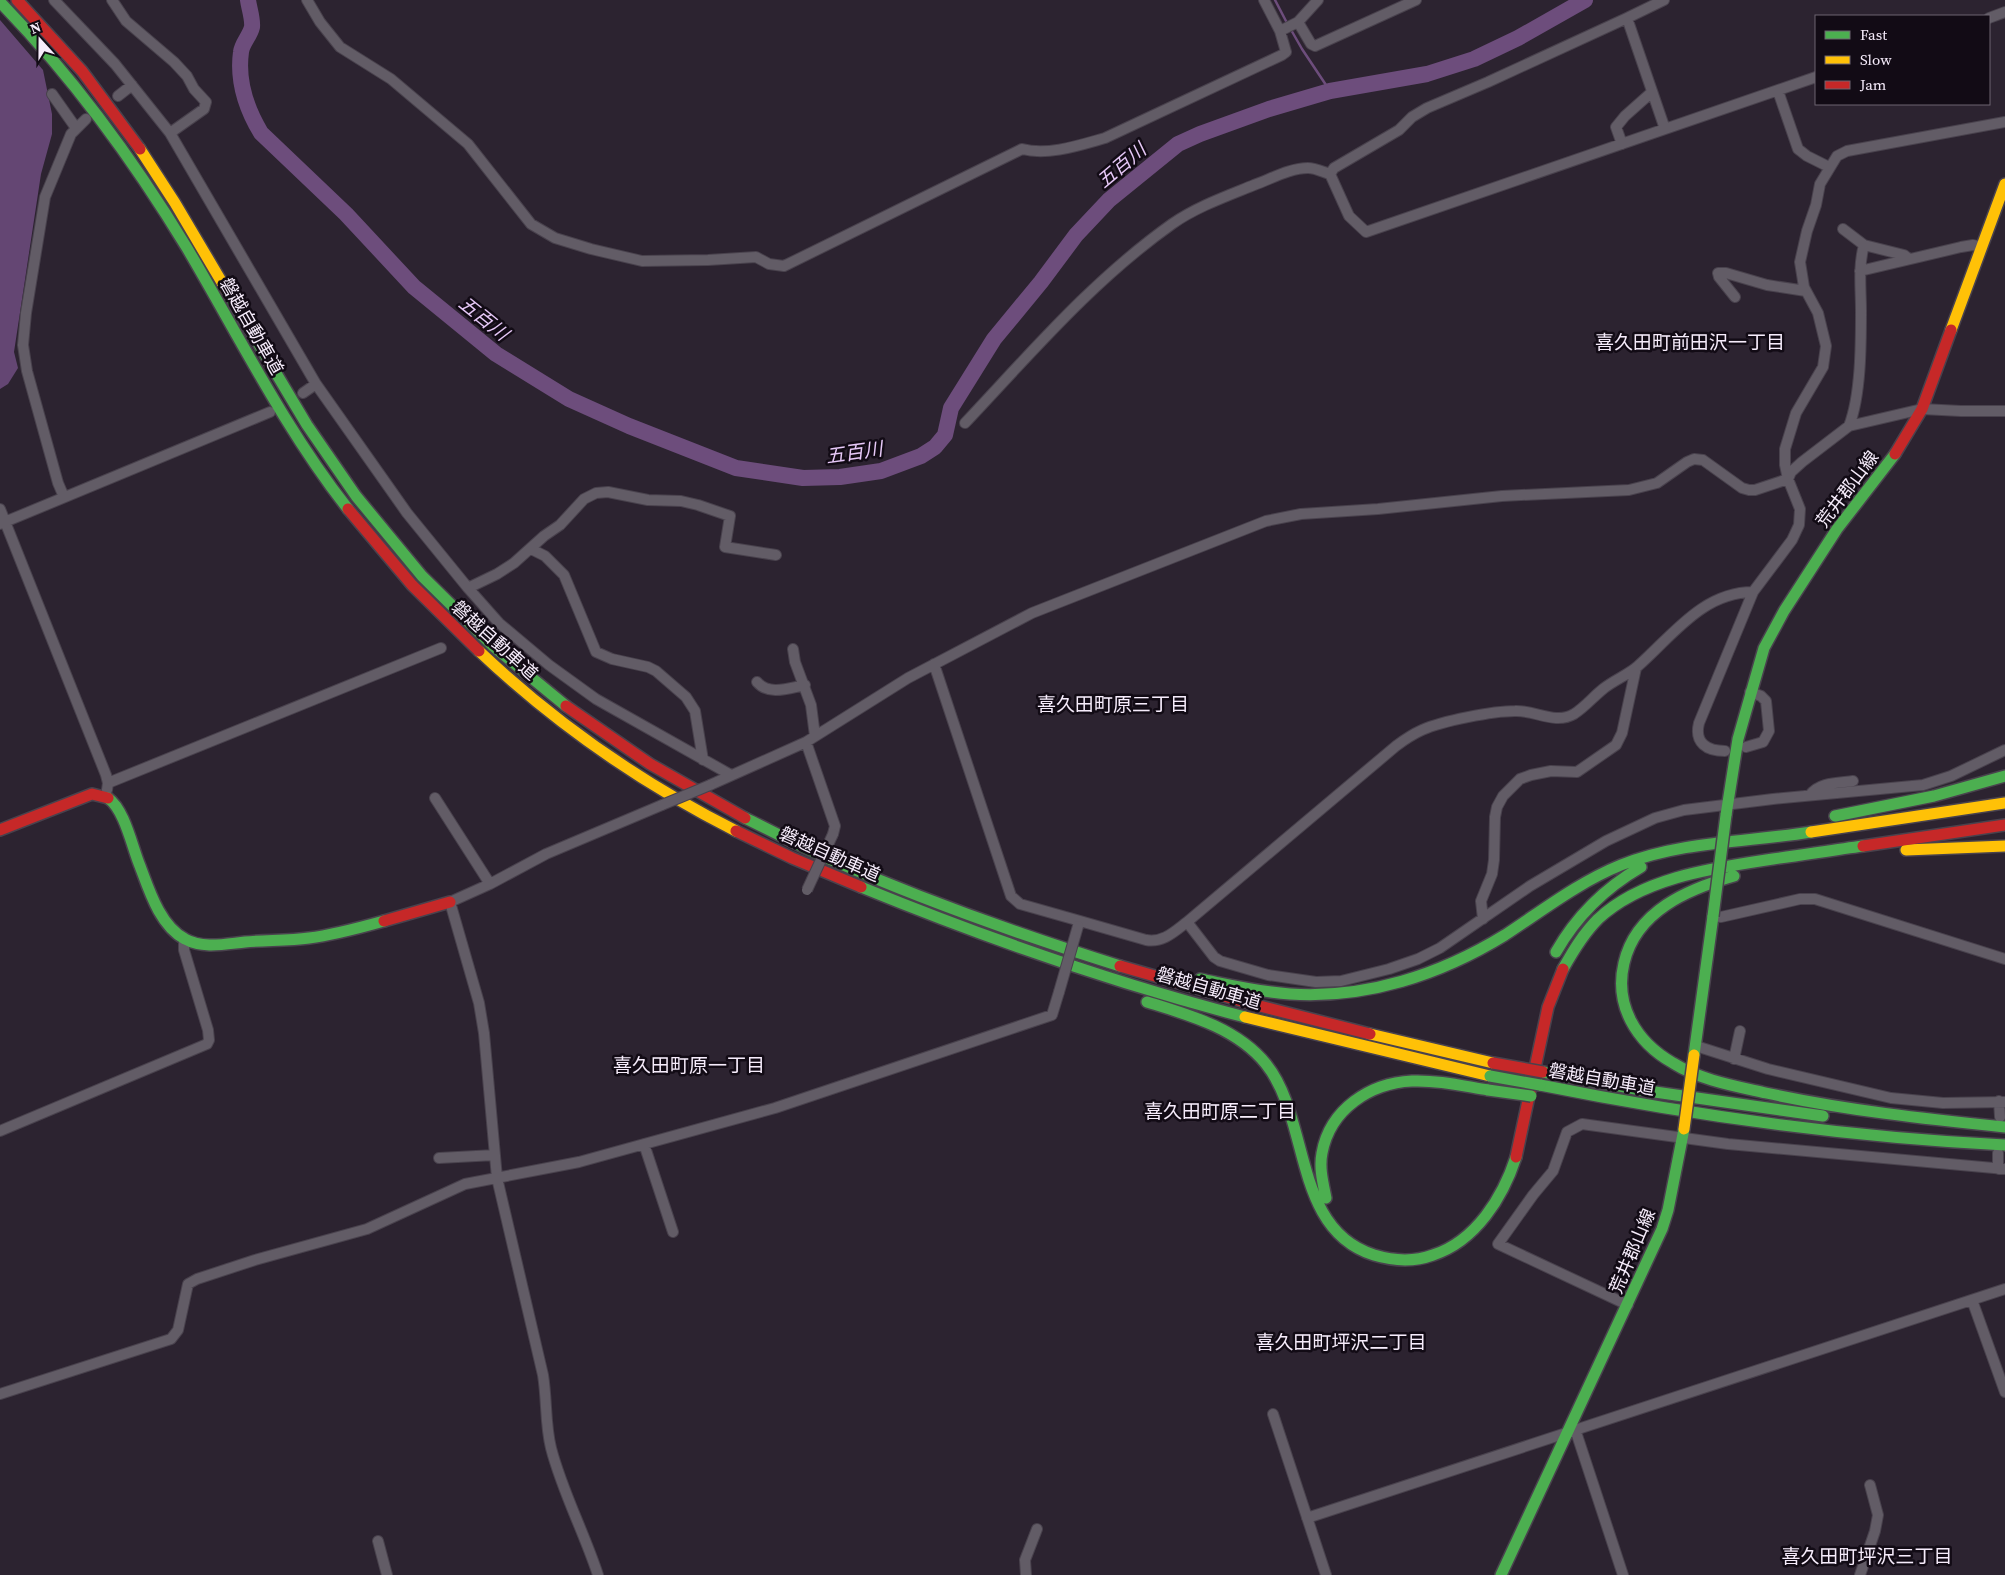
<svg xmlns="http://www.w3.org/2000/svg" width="2005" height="1575" viewBox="0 0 2005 1575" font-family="'Source Serif 4','Noto Sans JP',serif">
	<rect width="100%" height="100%" fill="#2c2330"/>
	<path fill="#644673" d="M0,20L43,70L52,114V134L41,174L14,352L18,368L8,384L0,389Z"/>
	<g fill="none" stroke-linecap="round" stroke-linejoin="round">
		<path stroke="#6d4d7c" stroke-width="2.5" d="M1275,0L1287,23
			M1290,28L1302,49L1330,91"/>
		<path stroke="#6d4d7c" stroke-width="16" d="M248,0C249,8 253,19 252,27C250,36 242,43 241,52C237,81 246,108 261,133L346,214L414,287L496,354L569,399L629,426L736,468L803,478L840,477L881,471L921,456L935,447L945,435L951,408L994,339L1041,282L1076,235L1109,200L1178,144L1200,134L1269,109L1330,91L1427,74L1474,59L1518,38L1585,0"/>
		<g stroke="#49424d" stroke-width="12">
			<path id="street" d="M54,0L115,64L170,133L316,384L407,513L468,588L499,623L549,665L596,699L731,775
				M112,0L126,21L174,62L187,76L194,89L206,102L204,109L170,133
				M307,0L320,22L340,47L391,79L468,144L531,224L555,238L591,249L642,261L708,260L756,257L769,264L784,266L1022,149C1048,156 1080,145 1105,138L1282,55L1286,52L1280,31L1264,0
				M1627,18L1664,0
				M1989,18L2005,12
				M1298,22L1311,44L1315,46L1416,0
				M1280,31L1298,22L1318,0
				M1778,91L1798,149L1807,156L1829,167
				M52,94L76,128
				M118,96L132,85
				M1665,129L1627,18L1488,82L1427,108L1412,117L1399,130L1334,168L1330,174L1349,216L1366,232L1816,77
				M1622,144L1616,127L1625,116L1652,92
				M1843,229L1864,245L1904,255L1909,259
				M1860,271L1961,247L1973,245L1982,247
				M1735,297L1719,277L1718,273H1726L1767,285L1806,291
				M303,393L316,384
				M965,423C1031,353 1093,280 1172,224C1196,207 1227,196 1254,185C1271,179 1290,168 1308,168C1315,168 1323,172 1330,174
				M1849,426C1861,395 1861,344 1861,311C1861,289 1858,267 1864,245
				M64,497L58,483L27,371L23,345L26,313L45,197L71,134L86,119
				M0,509L106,775L108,783L107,790
				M0,524L270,412
				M531,549L545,556L564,575L596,652L612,659L648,667L656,671L686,697L695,711L703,760
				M468,588L497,574L514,563L544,536L560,525L584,499L596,493L608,492L648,500L681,501L698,505L730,516L725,547L776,555
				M793,649L795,662L811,705L815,736
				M934,664L1011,896L1020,904L1080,921
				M757,682C769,696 789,688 805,685
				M806,742L835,826L833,834
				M1746,747L1763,742L1769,731L1766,701L1761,696L1750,692
				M1725,751C1707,751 1694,743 1699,723L1753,592L1792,540L1799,525L1800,509L1788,479L1785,465V449L1796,413L1823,367L1826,346L1818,313L1804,287L1800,262L1807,231L1816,205L1820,184L1837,156L1847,151L2005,122
				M108,783L441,648
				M710,785L806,742L908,678L1032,613L1266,521L1301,514L1378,509L1502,496L1629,490L1657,483L1687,462L1694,459L1703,460L1742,488L1749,490H1755L1788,479L1791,472L1802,462L1849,426L1922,409L1961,411H2005
				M1810,795C1819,782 1838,783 1853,781
				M435,798L490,884
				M1713,916L1721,917L1800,899H1815L2005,959
				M1483,919L1481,901L1492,874L1494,860L1495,817L1497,807L1503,796L1520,779L1531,775L1551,771L1577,772L1616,745L1622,733L1636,668
				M1187,922L1214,957L1220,961L1268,975L1316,982L1341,981L1389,969L1418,959L1440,948L1530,886L1606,841L1655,818L1684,810L1773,799L1923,785L1951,776L2005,750
				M1078,926L1080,921L1146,940C1163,943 1174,932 1187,922L1396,746C1404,740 1413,734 1422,730C1442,721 1493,711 1515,711C1535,710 1555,725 1574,714C1585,707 1593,697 1603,689C1614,680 1628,675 1638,666C1673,635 1703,592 1753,592
				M1696,1046L1768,1069L1891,1098L1943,1103L2005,1102
				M1734,1059L1740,1031
				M1999,1101L2000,1117
				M0,1131L207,1044L209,1040L208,1030L184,950V939
				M644,1144L673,1232
				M439,1158L495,1155
				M1998,1169V1153
				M1972,1300L2005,1392
				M1628,1305L1498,1244L1533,1195L1553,1171L1567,1132L1582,1124L1728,1144L2005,1169
				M0,1394L171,1339L178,1330L188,1284L197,1279L255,1260L367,1229L465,1184L579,1162L775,1108L1052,1015L1059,992
				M1273,1414L1326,1575
				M1576,1432L1623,1575
				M1307,1518L2005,1289
				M378,1541L387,1575
				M598,1575C584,1532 562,1491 551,1448C545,1424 547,1399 543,1375L497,1178L484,1033L479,1003L450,902L490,884L546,854L662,805
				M1026,1575L1025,1560L1037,1529
				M1860,1575L1875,1531L1878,1515L1870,1485"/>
		</g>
		<g stroke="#49424d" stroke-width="14">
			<path id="fast" d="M0,2C73,77 133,159 187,248C239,336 285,429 348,509
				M227,291L307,425L356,496L422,576L493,646L566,706
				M108,798C125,810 132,847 140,866C149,890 160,926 185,939C203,949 225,944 245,942C266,940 288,941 309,938C334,935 359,928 384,921
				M1726,815L1738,739L1764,648L1784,611L1837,529L1895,454
				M1835,816L1934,796L2005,776
				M745,818C772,831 799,846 827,858C923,900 1021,935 1120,966
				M1734,876C1688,889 1636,911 1624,963C1614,1005 1636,1042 1673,1063C1700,1080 1735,1086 1766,1093C1845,1110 1925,1119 2005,1127
				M861,887C986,938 1114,983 1245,1017
				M1556,952C1577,915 1605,888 1641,867
				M1563,969C1573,951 1583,934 1598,919C1643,877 1714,868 1773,859C1803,855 1833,850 1863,846
				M1200,979C1230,985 1259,992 1290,994C1366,999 1440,975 1505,935C1543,910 1579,882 1621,865C1681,841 1749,842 1811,832
				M1147,1002C1189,1015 1237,1028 1266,1064C1311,1120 1292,1229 1374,1255C1394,1261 1414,1262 1433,1255C1476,1241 1503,1197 1516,1157
				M1694,1055L1713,916
				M1543,1072L1641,1090L1823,1116
				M1540,1085C1694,1116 1848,1137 2005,1145
				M1326,1198C1323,1183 1319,1168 1322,1153C1330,1109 1370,1083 1412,1081C1438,1080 1463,1086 1488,1090
				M1501,1575L1662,1229L1668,1210L1684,1129"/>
		</g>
		<g stroke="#49424d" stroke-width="14">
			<path id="slow" d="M140,149L175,203L227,291
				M1951,330L2005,184
				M479,651C555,723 643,784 736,831
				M1811,832L2005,803
				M1906,850L2005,846
				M1245,1017L1490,1076
				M1370,1034L1493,1063"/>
		</g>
		<g stroke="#49424d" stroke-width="14">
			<path id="jam" d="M17,0L82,71L140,149
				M1895,454L1922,409L1951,330
				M348,509L412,585L479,651
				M566,706L650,764L745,818
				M0,830L92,794L108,798
				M736,831L792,858L861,887
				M1863,846L2005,825
				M384,921L450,902
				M1120,966L1252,1004L1370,1034
				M1516,1157L1548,1007L1563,969"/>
		</g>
		<use href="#street" stroke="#625c66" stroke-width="10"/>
		<use href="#fast" stroke="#4caf50" stroke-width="11"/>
		<use href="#slow" stroke="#ffc107" stroke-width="11"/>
		<use href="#jam" stroke="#c62828" stroke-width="11"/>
		<g stroke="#49424d" stroke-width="12" stroke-linecap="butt">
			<path id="street-bridge" d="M662,805L710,785
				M807,890L833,834
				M1059,992L1078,926"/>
		</g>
		<g stroke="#49424d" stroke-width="14" stroke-linecap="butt">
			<path id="fast-bridge" d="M1713,916L1726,815
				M1490,1076L1540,1085
				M1488,1090L1531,1096"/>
		</g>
		<g stroke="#49424d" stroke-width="14" stroke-linecap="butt">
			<path id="slow-bridge" d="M1684,1129L1694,1055"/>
		</g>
		<g stroke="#49424d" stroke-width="14" stroke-linecap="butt">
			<path id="jam-bridge" d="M1493,1063L1543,1072"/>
		</g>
		<use href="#street-bridge" stroke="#625c66" stroke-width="10"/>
		<use href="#fast-bridge" stroke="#4caf50" stroke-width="11"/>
		<use href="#slow-bridge" stroke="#ffc107" stroke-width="11"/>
		<use href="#jam-bridge" stroke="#c62828" stroke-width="11"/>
	</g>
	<g text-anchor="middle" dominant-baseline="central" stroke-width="5" stroke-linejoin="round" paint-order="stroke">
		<g font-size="18" fill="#f6ecfb" stroke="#120b15">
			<text transform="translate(252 326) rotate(60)">磐越自動車道</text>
			<text transform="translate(1847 489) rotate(-53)">荒井郡山線</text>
			<text transform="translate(495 640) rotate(42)">磐越自動車道</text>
			<text transform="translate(830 854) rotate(24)">磐越自動車道</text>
			<text transform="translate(1209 988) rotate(16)">磐越自動車道</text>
			<text transform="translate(1602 1079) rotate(10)">磐越自動車道</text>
			<text transform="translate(1632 1251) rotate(-67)">荒井郡山線</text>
		</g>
		<g font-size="19" font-style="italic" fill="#e7c9f8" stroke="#120b15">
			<text transform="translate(1121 165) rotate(-40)">五百川</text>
			<text transform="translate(484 318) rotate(39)">五百川</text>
			<text transform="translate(854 452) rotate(-8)">五百川</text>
		</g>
		<g font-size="19" fill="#f6ecfb" stroke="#120b15">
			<text x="1690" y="342">喜久田町前田沢一丁目</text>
			<text x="1113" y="704">喜久田町原三丁目</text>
			<text x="689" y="1065">喜久田町原一丁目</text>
			<text x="1220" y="1111">喜久田町原二丁目</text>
			<text x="1341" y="1342">喜久田町坪沢二丁目</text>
			<text x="1867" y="1556">喜久田町坪沢三丁目</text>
		</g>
	</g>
	<rect x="1815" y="15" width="175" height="90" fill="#120b15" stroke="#6d6571"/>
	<rect x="1825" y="31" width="25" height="8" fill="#4caf50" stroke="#6d6571"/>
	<text x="1860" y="40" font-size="15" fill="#f6ecfb">Fast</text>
	<rect x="1825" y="56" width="25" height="8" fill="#ffc107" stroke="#6d6571"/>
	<text x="1860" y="65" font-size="15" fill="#f6ecfb">Slow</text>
	<rect x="1825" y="81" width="25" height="8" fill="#c62828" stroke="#6d6571"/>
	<text x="1860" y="90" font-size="15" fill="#f6ecfb">Jam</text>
	<g transform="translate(40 40) rotate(339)" stroke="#120b15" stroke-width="4" paint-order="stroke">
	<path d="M0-4L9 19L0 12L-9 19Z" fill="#f6ecfb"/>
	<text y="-8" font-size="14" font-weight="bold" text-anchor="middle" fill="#f6ecfb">N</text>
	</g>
</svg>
